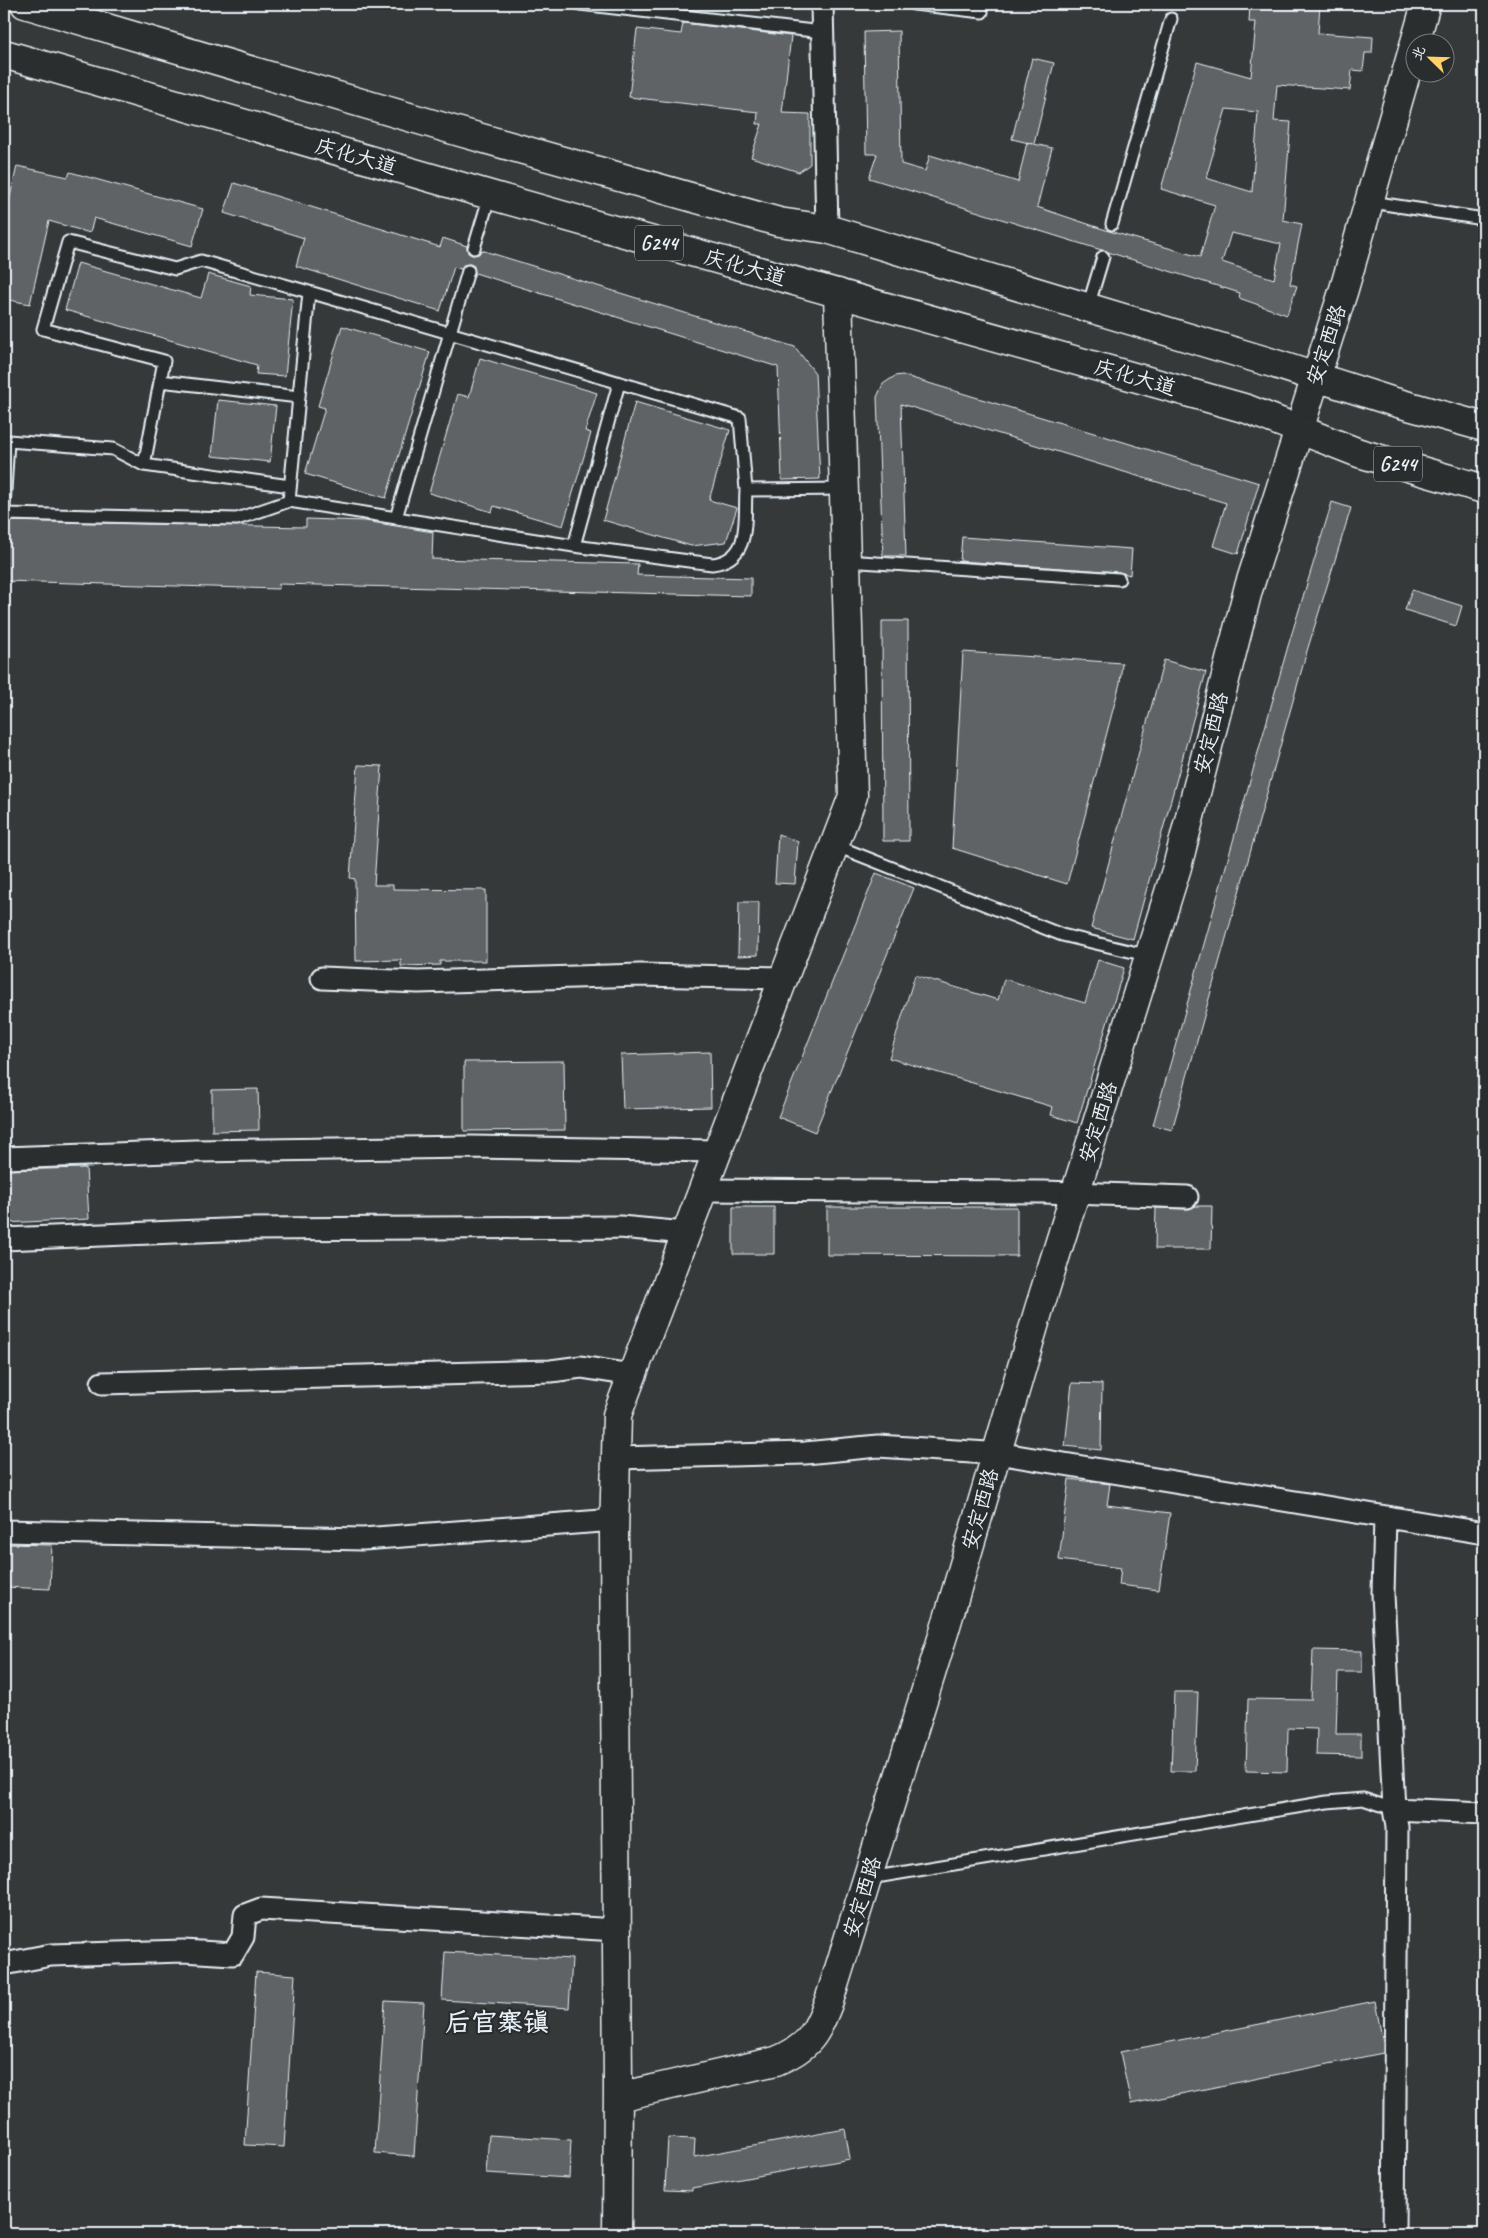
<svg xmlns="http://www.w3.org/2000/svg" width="1488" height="2238" viewBox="0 0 1488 2238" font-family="Caveat,'LXGW WenKai TC',sans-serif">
	<rect width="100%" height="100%" fill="#35393a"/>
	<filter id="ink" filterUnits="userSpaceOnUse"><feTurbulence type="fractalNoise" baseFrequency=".02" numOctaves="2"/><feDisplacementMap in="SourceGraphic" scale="10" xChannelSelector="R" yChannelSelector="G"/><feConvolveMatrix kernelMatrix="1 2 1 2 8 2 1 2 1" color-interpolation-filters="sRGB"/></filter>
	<g filter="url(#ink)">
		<path fill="#5f6365" stroke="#e8f1f8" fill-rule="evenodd" d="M1250,4H1320L1318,33L1373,37L1372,53H1365L1363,71L1352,70L1350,90L1277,85L1274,121L1291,122L1283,220L1302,224L1290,284L1297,286L1287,315L1239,298L1240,293L869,178L877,154H866L864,32L899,31L901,164L925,171L930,155L1018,182L1027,142L1033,144L1012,139L1032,58L1054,63L1034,144L1052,148L1037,207L1109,231L1200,257L1215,205L1161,189L1197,62L1251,77L1256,22H1249ZM1226,109L1258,112L1252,192L1206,178ZM1231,233L1281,244L1274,279L1222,262Z
			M683,23L791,36L782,113L810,114V164L799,172L751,157L762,124H757L758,112L629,97L637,29L681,34Z
			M17,166L68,177L70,172L203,209L192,246L94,218L90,233L49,221L30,304L4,299V224Z
			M234,183L440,247L443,238L467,246L468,253L472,255L479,254L481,250L795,347L815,373L820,479L782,480L778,367L475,273L474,266L470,264L463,265L461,269L454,267L440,311L296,266L304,238L224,213Z
			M78,263L201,298L208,274L251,286L250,295L293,299L285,376L256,374L257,365L65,310Z
			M342,326L430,352L386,498L305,474L325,408L318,406Z
			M480,358L597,393L585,431L591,433L563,526L494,506L492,512L429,493L458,394L469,397Z
			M902,375L1259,483L1238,554L1213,546L1226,503L901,404L906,556H883L877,397L883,384L895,376Z
			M218,400L276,406L270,462L212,456Z
			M635,402L730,430L709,500L737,508L726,542L691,546L603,520Z
			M1332,502L1351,508L1307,651L1172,1130L1153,1125L1288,646Z
			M306,519L365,521L433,532L432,559L638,564L637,575L751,578V596L279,584V589L4,581V521L306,527Z
			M962,537L1132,549L1130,575L1119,572L960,561Z
			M1412,590L1462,606L1456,626L1405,610Z
			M882,621H908L909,841H883Z
			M963,652L1122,663L1120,683L1067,884L952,848Z
			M1164,660L1206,672L1133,939L1091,928Z
			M358,765L382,766L374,885H393V889L486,890V961H440V965L401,966V960L356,961L355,879L350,878Z
			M778,834L798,842L795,884L775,883Z
			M876,873L914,888L815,1132L778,1117Z
			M739,902H759L758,955L738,956Z
			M1098,960L1124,968L1077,1123L1051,1115L1053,1107L889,1058L915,975L998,1000L1004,979L1085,1003Z
			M710,1052L711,1107L623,1109L621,1055Z
			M564,1061L565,1130L464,1131V1062Z
			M258,1089L259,1130L212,1131V1090Z
			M86,1168L89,1219L4,1223V1170Z
			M1196,1206H1212L1211,1249H1155L1156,1208L1187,1209Z
			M733,1207H774V1254H733Z
			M827,1207H1017V1256L827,1255Z
			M1072,1383L1102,1384L1101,1450L1065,1446Z
			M1069,1479L1110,1484L1107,1505L1170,1513L1159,1590L1119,1585L1121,1568L1059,1560Z
			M4,1544L52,1545L50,1589L4,1587Z
			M1313,1650L1362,1651V1672H1338L1336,1734H1361V1756L1316,1755L1317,1729L1288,1728L1287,1772L1246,1771L1248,1699L1311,1700Z
			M1174,1692H1198L1195,1771H1171Z
			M445,1952L572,1959L569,2008L442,2000Z
			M256,1972L295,1975L284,2147L245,2145Z
			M385,2001L424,2003L414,2156L375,2153Z
			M1375,2001L1383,2043V2053L1131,2104L1120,2052Z
			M845,2129L850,2159L692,2188V2191L665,2190L668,2138L695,2139L694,2157Z
			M489,2135L571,2140L569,2178L486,2173Z"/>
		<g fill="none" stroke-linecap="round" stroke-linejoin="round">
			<g stroke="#e8f1f8" stroke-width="15">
				<path id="lane" d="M580,4L822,32
					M914,4L982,12
					M1384,204L1484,219
					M1112,224L1171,19
					M474,248L490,195
					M1088,307L1103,257
					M160,381L299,397
					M144,465L164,361L43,329L68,242L175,269L201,261L309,292
					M289,501L309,292L740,418L746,490L844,489
					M4,507L8,441L113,449L144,465L290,486
					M4,514L237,519L289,501L574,546L712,564C752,559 744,521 746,490
					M396,518L468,271
					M574,546L619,383
					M846,561L1119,579
					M834,845L1062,935L1150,956
					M882,1876L1327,1802L1363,1799L1394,1809"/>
			</g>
			<g stroke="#e8f1f8" stroke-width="25">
				<path id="street" d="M822,4L827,229
					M322,978L418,982L640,975L783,978
					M4,1158L196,1151L471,1147L717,1151
					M702,1190L1044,1192L1187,1197
					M4,1239L248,1229L620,1227L686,1233
					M102,1383L551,1371L581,1367L632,1375
					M616,1458L805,1453L878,1446L1003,1454L1484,1533
					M1385,1517L1383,1594L1394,1809L1397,1827L1394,2234
					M4,1531L363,1539L615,1520
					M1394,1809L1484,1813
					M4,1964L51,1955L183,1951L233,1954L243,1937L245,1915L261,1909L617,1930"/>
			</g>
			<g stroke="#e8f1f8" stroke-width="31">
				<path id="secondary" d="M618,2097L776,2061C810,2047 816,2034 829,2001L945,1629L1039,1309L1177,867L1248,590L1344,289L1426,4
					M617,2234L618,2085L614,1535L617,1415L853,796L838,293"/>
			</g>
			<g stroke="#e8f1f8" stroke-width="31">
				<path id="highway" d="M25,4L460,132L779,222L827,229L1266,361L1391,401L1484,427
					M4,54L490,195L1247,409L1359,453L1484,489"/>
			</g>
			<use href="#lane" stroke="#2a2d2e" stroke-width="11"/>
			<use href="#street" stroke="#2a2d2e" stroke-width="21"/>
			<use href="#secondary" stroke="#2a2d2e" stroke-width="28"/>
			<use href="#highway" stroke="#2a2d2e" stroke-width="28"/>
		</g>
	</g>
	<g text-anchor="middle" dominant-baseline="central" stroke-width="4.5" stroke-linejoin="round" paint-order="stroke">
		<g fill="#2a2d2e" stroke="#afb6bb" stroke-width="1">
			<rect x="635" y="225.5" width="48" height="35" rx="4"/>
			<rect x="1374" y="446.5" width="48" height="35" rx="4"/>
		</g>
		<g font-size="20" font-weight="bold" fill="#e8f1f8">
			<text x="659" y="243">G244</text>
			<text x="1398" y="464">G244</text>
		</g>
		<g font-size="21" fill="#e8f1f8" stroke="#2a2d2e">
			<text transform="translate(356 156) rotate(16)">庆化大道</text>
			<text transform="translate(745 267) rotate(16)">庆化大道</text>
			<text transform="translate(1326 345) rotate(-72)">安定西路</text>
			<text transform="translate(1135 377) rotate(16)">庆化大道</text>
			<text transform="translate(1211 733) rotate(-76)">安定西路</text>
			<text transform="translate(1098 1122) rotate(-73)">安定西路</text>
			<text transform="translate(980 1509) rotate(-74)">安定西路</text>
			<text transform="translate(862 1897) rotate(-73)">安定西路</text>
		</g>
		<g font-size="26" font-weight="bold" fill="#e8f1f8" stroke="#2a2d2e">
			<text x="497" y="2022">后官寨镇</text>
		</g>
	</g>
	<rect width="1488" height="2238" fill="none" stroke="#2a2d2e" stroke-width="20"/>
	<rect x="10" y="10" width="1468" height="2218" fill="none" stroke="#e8f1f8" stroke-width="2" filter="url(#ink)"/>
	<g transform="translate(1430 58) rotate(293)"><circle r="24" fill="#2a2d2e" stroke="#767b7f"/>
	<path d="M0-4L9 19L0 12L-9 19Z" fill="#ffd166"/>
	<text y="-8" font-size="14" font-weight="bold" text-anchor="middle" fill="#e8f1f8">北</text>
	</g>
</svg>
